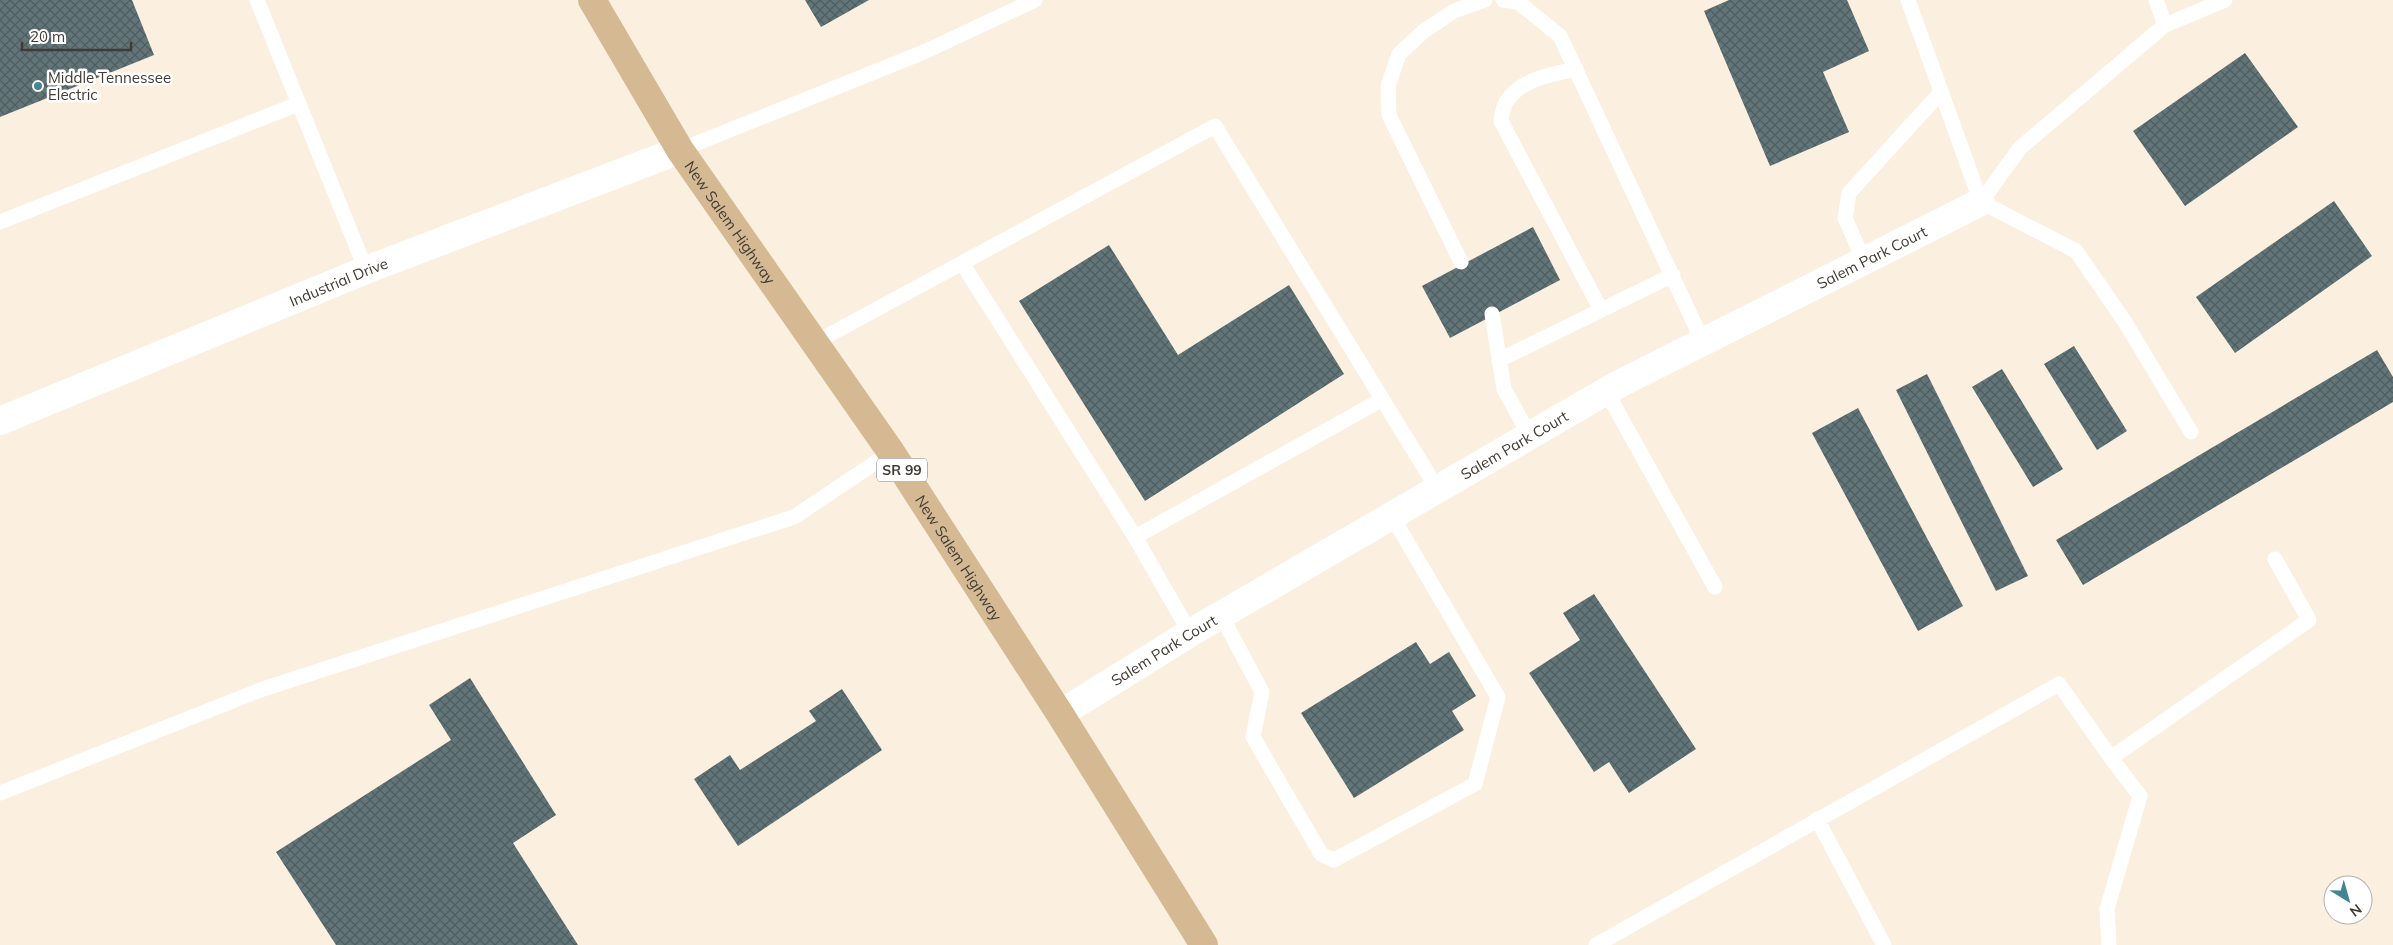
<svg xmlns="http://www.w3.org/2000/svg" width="2393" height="945" viewBox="0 0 2393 945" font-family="Mulish,sans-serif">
	<defs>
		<pattern id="building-cross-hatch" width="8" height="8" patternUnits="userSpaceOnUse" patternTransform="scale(1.25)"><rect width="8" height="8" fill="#62767a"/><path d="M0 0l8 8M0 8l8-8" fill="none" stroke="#4e5d60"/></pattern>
	</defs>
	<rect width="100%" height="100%" fill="#fbefdf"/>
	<path fill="url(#building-cross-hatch)" d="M0,0H132L154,55L0,117Z
		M805,0H869L821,27Z
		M1729,0H1847L1869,51L1823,72L1849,132L1770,166L1704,11Z
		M2245,53L2298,127L2185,206L2133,131Z
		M2334,201L2372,256L2235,353L2196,297Z
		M1533,227L1560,280L1450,338L1422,286Z
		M1109,245L1178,355L1289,285L1344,374L1145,501L1019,301Z
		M2074,346L2127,431L2097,450L2044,364Z
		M2377,350L2393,377V402L2083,585L2056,540Z
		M2002,369L2063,469L2033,487L1972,387Z
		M1927,374L2028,576L1996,591L1896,390Z
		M1858,408L1963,606L1918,631L1812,433Z
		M1594,594L1696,749L1629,793L1609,762L1594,772L1529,673L1580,640L1563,613Z
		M1416,642L1430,664L1449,652L1476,696L1452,711L1464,730L1354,798L1301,713Z
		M470,678L556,815L513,843L578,945H336L276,852L451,740L429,705Z
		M842,689L882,750L738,846L694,779L730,755L740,770L816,721L809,711Z"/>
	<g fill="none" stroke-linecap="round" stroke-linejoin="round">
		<path stroke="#fff" stroke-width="15" d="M257,0L366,270
			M1503,0L1518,2L1560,36L1703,342
			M1908,0L1981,202L2076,251L2125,322L2191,432
			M2156,0L2165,25
			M1576,69C1553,74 1520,79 1506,102C1503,107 1502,115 1501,121L1601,310
			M680,150L924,52L1035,0
			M1981,202L2020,148L2165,25L2225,0
			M0,222L298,104
			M1864,261L1845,218L1849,193L1941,92
			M1461,262L1389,115L1388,86L1399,54L1424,31L1454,11L1485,0
			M962,263L1215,126L1438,490
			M1492,314L1504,389L1530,436
			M814,343L962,263L1135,537L1190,633
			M1499,360L1673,275
			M1606,391L1715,587
			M1135,537L1381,400
			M1221,615L1262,692L1253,737L1321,854L1334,860L1475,784L1498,697L1392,516
			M0,793L263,689L794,517L891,452
			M1817,819L1884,945
			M1596,945L2059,684L2111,758L2309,620L2275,559
			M2109,945L2107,909L2140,796L2111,758"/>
		<g stroke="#fff" stroke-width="28">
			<path id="s1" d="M0,421L366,270L680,150"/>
			<path id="s2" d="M1060,714L1190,633L1615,386L1981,202"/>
		</g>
		<path stroke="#d4b993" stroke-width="28" id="s3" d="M592,0L680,150L891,452L1060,714L1204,945"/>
	</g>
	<circle fill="#418692" stroke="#fff" stroke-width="2" cx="38" cy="86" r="5"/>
	<g text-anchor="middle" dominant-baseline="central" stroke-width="5" stroke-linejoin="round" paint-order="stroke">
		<rect fill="#fff" stroke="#797672" stroke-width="1" x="877" y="458.5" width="50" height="23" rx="4"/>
		<g font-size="14" font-weight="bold" fill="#403b35">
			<text x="902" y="470">SR 99</text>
		</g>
		<g font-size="15" fill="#403b35" stroke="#fff" text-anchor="start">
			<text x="48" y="77">Middle Tennessee<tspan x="48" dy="17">Electric</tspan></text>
		</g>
		<g font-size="15" fill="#403b35" stroke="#fff">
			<text stroke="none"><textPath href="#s3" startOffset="262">New Salem Highway</textPath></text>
			<text stroke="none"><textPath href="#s2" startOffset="932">Salem Park Court</textPath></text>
			<text stroke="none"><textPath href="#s1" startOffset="366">Industrial Drive</textPath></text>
			<text stroke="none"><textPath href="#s2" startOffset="528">Salem Park Court</textPath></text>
			<text stroke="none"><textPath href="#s3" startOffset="668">New Salem Highway</textPath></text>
			<text stroke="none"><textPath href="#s2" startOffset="122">Salem Park Court</textPath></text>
		</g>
	</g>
	<g transform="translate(2348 900) rotate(143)"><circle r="24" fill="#ffffff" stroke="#b3b1ae"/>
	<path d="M0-4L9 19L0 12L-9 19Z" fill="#418692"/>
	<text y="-8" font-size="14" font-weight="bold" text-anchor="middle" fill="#403b35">N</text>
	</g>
	<path d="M22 42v8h109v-8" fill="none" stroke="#403b35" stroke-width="2.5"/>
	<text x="30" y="42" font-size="15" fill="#403b35" stroke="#ffffff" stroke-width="4" paint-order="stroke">20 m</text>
</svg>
